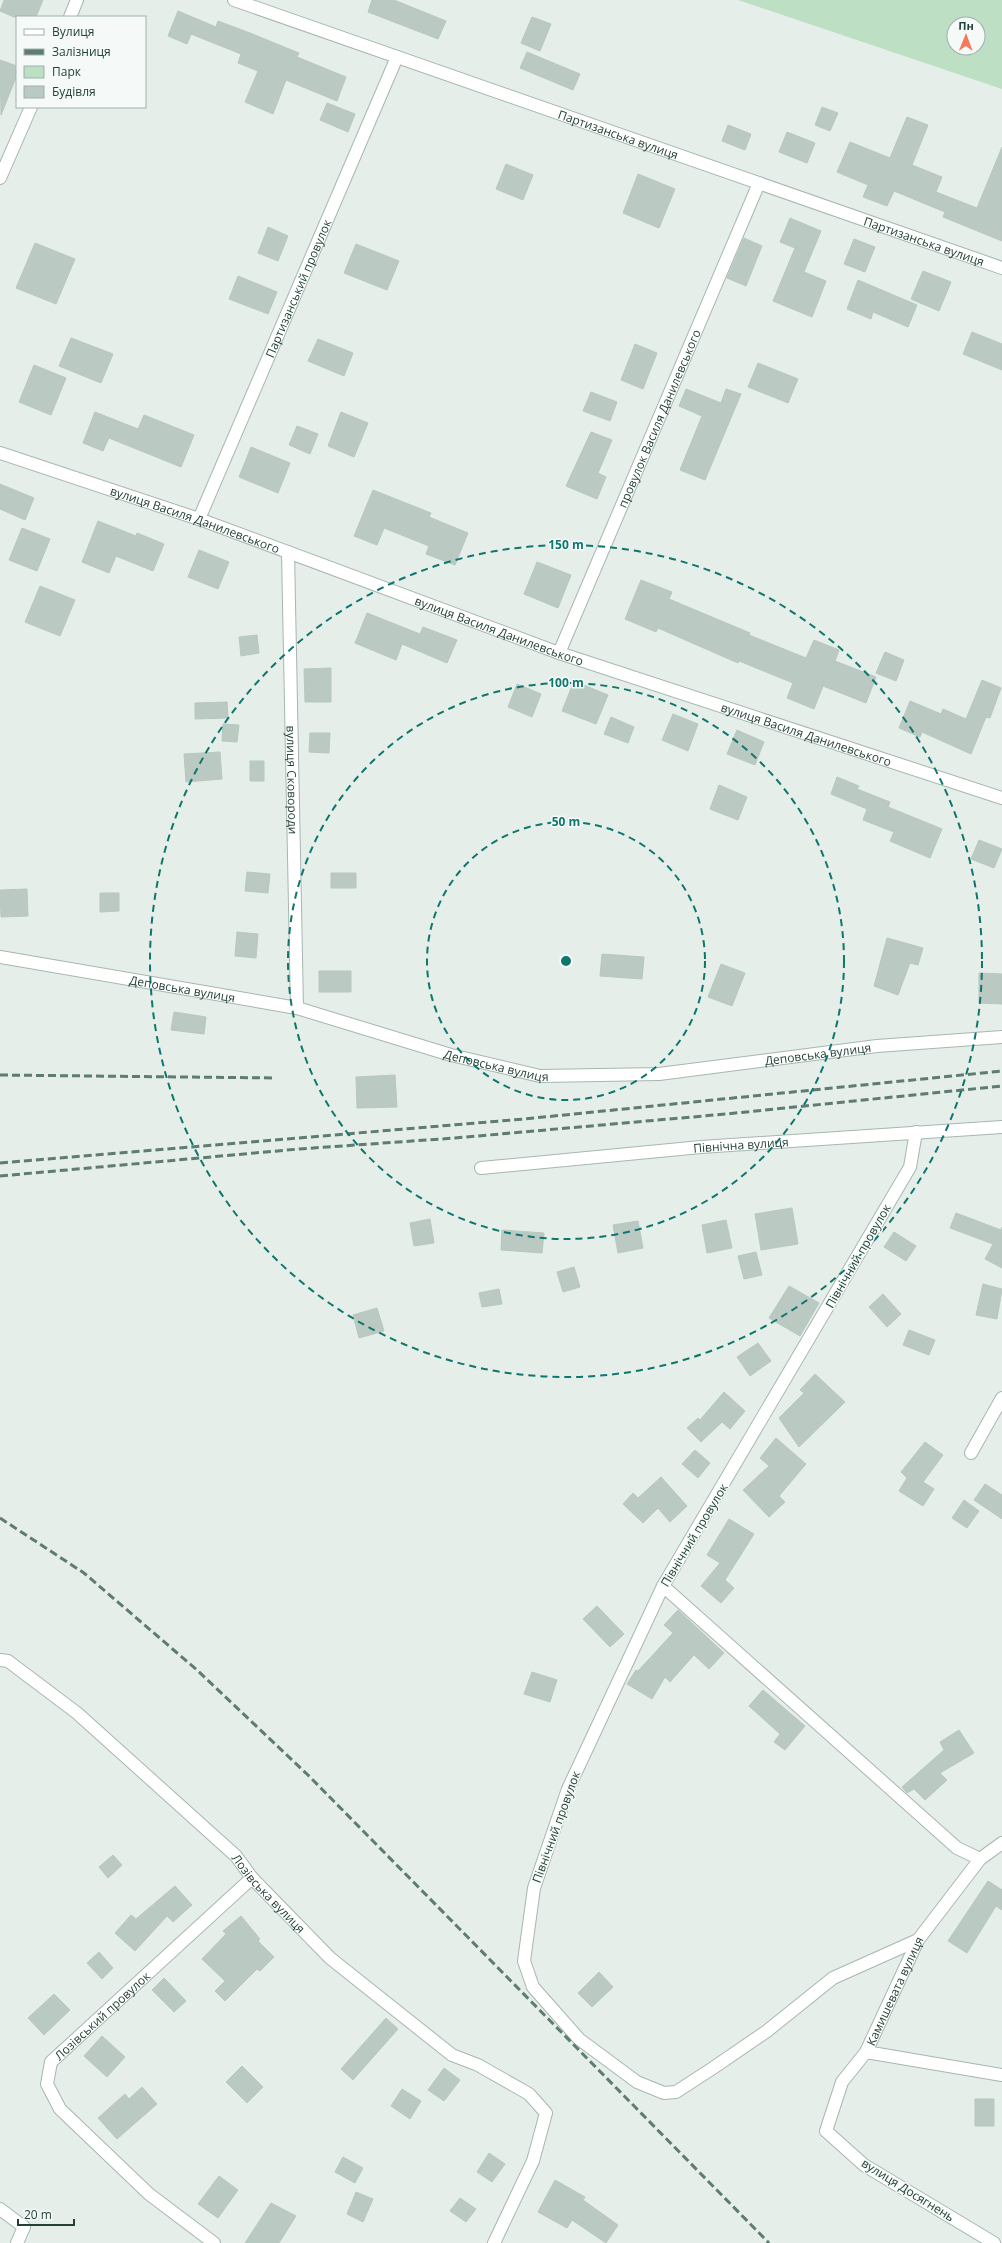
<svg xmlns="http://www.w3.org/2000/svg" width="1002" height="2243" viewBox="0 0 1002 2243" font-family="'Open Sans',sans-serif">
	<rect width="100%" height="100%" fill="#e5eee9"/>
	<path fill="#bddfc4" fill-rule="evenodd" d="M738,0H1002V89ZM954,24H978V48H954Z"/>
	<path fill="#bac9c2" stroke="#b7c8c0" d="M4,0H43L36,17H14L0,11Z
		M372,0H394L446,21L438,39L368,12Z
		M178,11L216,27L218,21L250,33L299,53L297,57L346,77L337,101L286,80L273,114L245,102L258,71L238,63L241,54L191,34L187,44L168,36Z
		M532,17L551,24L540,51L521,43Z
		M527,52L580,74L573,90L520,68Z
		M0,60L17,66V75L1,115Z
		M327,103L355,114L348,132L320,120Z
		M822,107L838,113L830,131L815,125Z
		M907,117L928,125L912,165L942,177L936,192L977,208L1002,147V241L943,217L945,212L894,191L887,206L863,197L868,185L837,172L850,142L890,158Z
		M728,125L751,134L745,150L722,141Z
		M787,132L815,143L807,163L779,152Z
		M506,164L533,175L523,200L496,189Z
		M638,174L675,189L659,228L623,213Z
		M790,218L821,231L804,272L826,281L812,317L773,301L795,248L780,242Z
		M268,227L288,236L278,261L258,253Z
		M744,238L762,246L746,286L727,278Z
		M854,239L875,247L865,272L844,264Z
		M35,243L75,259L56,304L16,288Z
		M356,244L399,261L387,290L344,273Z
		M923,271L951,282L939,311L911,299Z
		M238,276L277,292L268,314L229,299Z
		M858,280L917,305L908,327L873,312L871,319L847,309Z
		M972,332L1002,344V370L963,354Z
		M71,338L113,354L101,383L59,366Z
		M318,339L353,353L344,376L308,361Z
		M635,344L657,353L643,389L621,380Z
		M758,363L798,379L788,403L748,387Z
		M34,365L66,378L51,415L19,402Z
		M686,389L721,403L726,389L741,394L705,480L680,470L702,416L679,406Z
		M591,392L617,402L610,421L583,411Z
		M95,412L138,429L144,415L194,435L181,467L109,438L103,451L83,443Z
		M341,412L368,423L354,457L328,446Z
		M297,426L318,434L310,454L289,445Z
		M591,432L612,440L598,473L606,477L597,499L566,486Z
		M251,447L290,463L278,493L239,477Z
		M0,484L34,498L25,520L0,509Z
		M373,490L431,513L429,517L468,533L455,565L426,554L429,546L384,528L377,545L354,536Z
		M98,521L136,536L137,533L164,544L153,571L116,556L109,573L82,562Z
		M22,528L50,539L37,571L9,560Z
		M199,550L229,562L218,589L188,577Z
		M537,562L571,575L558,608L524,594Z
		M641,580L672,592L669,599L750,633L749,635L806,658L814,640L839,650L835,661L876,677L866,703L823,686L814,709L787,698L793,683L739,661L738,663L658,628L656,632L625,619Z
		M40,586L75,600L60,636L25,622Z
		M367,613L420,634L423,627L457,640L447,663L402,644L396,660L355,643Z
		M257,635L259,653L241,656L239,637Z
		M885,652L904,660L896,681L876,673Z
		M331,668V702H305L304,669Z
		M982,680L1001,688L990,718L986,717L971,754L922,732L920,737L899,728L910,701L941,714L943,709L966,719Z
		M574,681L608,695L596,724L562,711Z
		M517,684L541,694L532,717L508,707Z
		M227,702L228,718L195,719V703Z
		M673,714L698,724L688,751L662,740Z
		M611,717L634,727L628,743L604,734Z
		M223,724L239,725L237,742L222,741Z
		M737,730L764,742L755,765L727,754Z
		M310,733H330L329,753L309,752Z
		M220,752L222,779L186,782L184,754Z
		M250,761H264V781H250Z
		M837,777L859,786L857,789L890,802L888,807L942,829L930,858L890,841L894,832L863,820L867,809L831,794Z
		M719,785L747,797L738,820L710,809Z
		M979,840L1002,849L994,868L971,859Z
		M247,872L270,874L268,893L245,891Z
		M331,873H356V888H331Z
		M27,889L28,916L1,917L0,890Z
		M100,893H119V911L100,912Z
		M237,932L258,934L256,958L235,956Z
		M887,938L923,948L918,965L910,963L898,995L874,986Z
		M602,954L644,957L642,979L600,976Z
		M721,964L745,973L732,1006L708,997Z
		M319,971H351V992H319Z
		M979,973L1002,974V1004L979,1003Z
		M174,1012L206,1017L204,1034L171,1030Z
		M395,1075L397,1107L357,1108L356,1077Z
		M792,1208L798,1244L761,1250L755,1214Z
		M956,1213L1001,1230L1002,1227V1268L985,1259L993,1244L950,1228Z
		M430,1219L434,1243L414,1246L410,1223Z
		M726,1220L732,1248L707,1253L702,1225Z
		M638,1221L643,1248L618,1253L613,1225Z
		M502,1230L544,1233L542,1253L501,1250Z
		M894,1232L916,1246L906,1261L884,1247Z
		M756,1252L762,1275L744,1279L738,1256Z
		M574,1267L580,1287L563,1292L557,1272Z
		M983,1284L1002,1289L997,1319L976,1315Z
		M789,1286L819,1303L800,1336L769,1318Z
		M499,1289L502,1304L482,1307L479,1293Z
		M883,1294L901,1314L887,1327L869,1307Z
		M377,1308L384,1331L359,1338L353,1315Z
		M909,1330L935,1340L929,1355L903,1345Z
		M758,1343L771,1361L750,1376L737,1357Z
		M815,1374L845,1402L799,1447L779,1418L804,1393L800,1390Z
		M724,1392L745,1411L730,1429L722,1422L701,1442L687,1428L698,1418L700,1420Z
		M776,1438L806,1464L779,1496L785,1502L769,1517L743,1490L769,1466L760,1458Z
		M925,1442L943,1455L923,1482L934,1489L923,1506L899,1491L907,1478L901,1472Z
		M695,1450L710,1463L698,1478L682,1464Z
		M661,1477L687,1506L670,1522L658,1508L643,1523L623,1504L633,1493L638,1498Z
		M985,1484L1002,1495V1519L974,1500Z
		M964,1500L979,1511L967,1528L952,1518Z
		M729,1519L754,1534L725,1580L734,1588L721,1603L701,1586L720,1563L707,1555Z
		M597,1606L624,1634L610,1647L583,1619Z
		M678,1610L724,1653L709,1669L694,1655L670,1682L665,1677L652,1699L627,1684L636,1670L638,1671L673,1633L664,1625Z
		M532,1672L557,1680L550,1702L524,1694Z
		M763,1690L805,1726L785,1750L774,1742L780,1734L749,1706Z
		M959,1730L974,1753L940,1773L947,1780L925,1800L914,1789L907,1793L902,1787L944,1750L940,1742Z
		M113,1855L122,1865L108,1878L99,1867Z
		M988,1881L1002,1890V1910L996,1906L967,1953L948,1941Z
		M175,1886L192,1905L173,1922L167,1916L135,1951L115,1933L131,1915L136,1919Z
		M241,1916L260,1939L258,1941L274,1957L260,1971L257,1969L225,2001L215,1991L225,1981L202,1959L226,1934L223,1931Z
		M99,1952L113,1968L102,1979L87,1963Z
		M599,1972L613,1987L592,2007L578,1993Z
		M164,1978L186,2001L174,2012L152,1990Z
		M54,1994L70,2010L44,2035L28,2018Z
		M386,2018L398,2029L353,2080L341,2069Z
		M102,2036L125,2057L107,2077L84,2056Z
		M242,2066L263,2087L247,2103L226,2082Z
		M444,2068L460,2080L444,2101L428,2090Z
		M142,2087L157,2104L117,2139L98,2118L125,2094L129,2099Z
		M402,2089L421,2101L410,2119L391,2106Z
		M975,2099H994V2126H975Z
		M489,2153L505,2164L492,2182L477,2172Z
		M343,2157L363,2168L355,2183L335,2172Z
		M219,2176L238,2190L218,2218L198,2204Z
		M555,2180L585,2197L583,2200L618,2225L606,2243L572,2220L567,2228L538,2212Z
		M356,2192L373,2199L363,2222L347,2214Z
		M460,2198L476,2209L466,2222L450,2211Z
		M271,2203L296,2216L279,2243H245Z"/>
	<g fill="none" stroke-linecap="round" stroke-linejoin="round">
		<g stroke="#a7b7b0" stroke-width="14">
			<g id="street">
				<path id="s1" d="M234,0L1002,268"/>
				<path d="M70,17L77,0"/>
				<path d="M0,178L31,107"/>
				<path id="s2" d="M0,453L199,519L559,653L1002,798"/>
				<path id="s3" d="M199,519L397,57"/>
				<path id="s4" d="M288,552L297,1008"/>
				<path id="s5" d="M559,653L759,183"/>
				<path id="s6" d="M0,957L297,1008L451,1055L540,1076L659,1074L877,1046L1002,1037"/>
				<path d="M916,1132L910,1167L663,1586L568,1789L534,1888L524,1961L533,1987L579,2039L637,2082L664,2093L676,2092L713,2068L767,2031L833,1978L918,1940"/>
				<path id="s7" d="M481,1168L701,1147L1002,1127"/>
				<path d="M971,1453L1002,1398"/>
				<path d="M663,1586L957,1848L980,1859"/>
				<path id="s8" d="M0,1660L8,1661L77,1713L236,1856L252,1878L330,1958L452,2055L478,2065L529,2094L546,2113L533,2161L494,2243"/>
				<path d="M866,2052L1002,2075"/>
				<path d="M0,2209L24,2227L17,2243"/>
				<path id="s9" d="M214,2243L149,2194L60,2109L47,2084L51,2062L252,1878"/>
				<path id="s10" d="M994,2243L864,2165L826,2131L842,2082L866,2052L918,1940L980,1859L1002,1843"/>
			</g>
		</g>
		<use href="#street" stroke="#fff" stroke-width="12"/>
		<path stroke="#5e7c72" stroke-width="3" stroke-dasharray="8 4" stroke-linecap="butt" d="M0,1075L276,1078
			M0,1163L524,1119L1002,1071
			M0,1176L299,1149L455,1138L726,1114L1002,1086
			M0,1518L84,1573L197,1670L308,1775L769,2243"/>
	</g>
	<g fill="none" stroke="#0f766e" stroke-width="2" stroke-dasharray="7 5">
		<circle cx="566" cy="961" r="139"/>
		<circle cx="566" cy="961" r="278"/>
		<circle cx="566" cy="961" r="416"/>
	</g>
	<g text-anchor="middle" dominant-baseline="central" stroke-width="3" stroke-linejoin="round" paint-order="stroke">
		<g font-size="12" fill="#234137" stroke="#f5faf8">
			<text stroke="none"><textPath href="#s1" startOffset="407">Партизанська вулиця</textPath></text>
			<text stroke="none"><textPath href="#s1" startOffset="731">Партизанська вулиця</textPath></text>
			<text stroke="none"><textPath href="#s3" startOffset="251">Партизанський провулок</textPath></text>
			<text stroke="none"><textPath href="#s5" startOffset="255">провулок Василя Данилевського</textPath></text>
			<text stroke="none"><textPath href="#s2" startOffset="206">вулиця Василя Данилевського</textPath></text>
			<text stroke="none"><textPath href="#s2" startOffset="530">вулиця Василя Данилевського</textPath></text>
			<text stroke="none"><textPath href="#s2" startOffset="854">вулиця Василя Данилевського</textPath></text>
			<text stroke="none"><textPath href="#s4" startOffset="228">вулиця Сковороди</textPath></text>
			<text stroke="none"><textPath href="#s6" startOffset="185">Деповська вулиця</textPath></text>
			<text stroke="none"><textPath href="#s6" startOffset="833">Деповська вулиця</textPath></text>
			<text stroke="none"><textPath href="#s6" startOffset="509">Деповська вулиця</textPath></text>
			<text stroke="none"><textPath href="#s7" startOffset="261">Північна вулиця</textPath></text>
			<text transform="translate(858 1256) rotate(-60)">Північний провулок</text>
			<text transform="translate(694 1535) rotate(-59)">Північний провулок</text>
			<text transform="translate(556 1827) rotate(-70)">Північний провулок</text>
			<text stroke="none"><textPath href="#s8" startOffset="358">Лозівська вулиця</textPath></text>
			<text stroke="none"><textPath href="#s10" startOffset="360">Камишевата вулиця</textPath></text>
			<text stroke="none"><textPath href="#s9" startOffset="324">Лозівський провулок</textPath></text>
			<text transform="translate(908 2190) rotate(32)">вулиця Досягнень</text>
		</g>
	</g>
	<circle cx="566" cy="961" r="6" fill="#0f766e" stroke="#f5faf8" stroke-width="2"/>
	<g font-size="12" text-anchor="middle" font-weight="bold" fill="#0f766e" stroke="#f5faf8" stroke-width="3" stroke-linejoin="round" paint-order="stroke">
		<text x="566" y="549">150 m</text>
		<text x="566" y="687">100 m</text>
		<text x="566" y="826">50 m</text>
	</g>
	<rect x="16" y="16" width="130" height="92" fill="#f5faf8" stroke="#a1b0ab"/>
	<rect x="24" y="29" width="20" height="6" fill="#ffffff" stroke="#a1b0ab"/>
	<text x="52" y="36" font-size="12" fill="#234137">Вулиця</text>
	<rect x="24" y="49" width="20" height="6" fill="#5e7c72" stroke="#a1b0ab"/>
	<text x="52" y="56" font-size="12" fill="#234137">Залізниця</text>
	<rect x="24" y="66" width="20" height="12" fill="#bddfc4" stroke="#a1b0ab"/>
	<text x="52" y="76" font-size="12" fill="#234137">Парк</text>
	<rect x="24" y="86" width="20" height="12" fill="#bac9c2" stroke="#a1b0ab"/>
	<text x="52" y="96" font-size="12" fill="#234137">Будівля</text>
	<g transform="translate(966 36) rotate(1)"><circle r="19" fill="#f5faf8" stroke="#a1b0ab"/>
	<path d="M0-3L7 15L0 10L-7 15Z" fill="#f4795d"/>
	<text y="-6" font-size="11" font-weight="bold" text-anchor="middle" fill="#234137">Пн</text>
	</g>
	<path d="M18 2219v6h56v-6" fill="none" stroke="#234137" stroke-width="2"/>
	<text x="24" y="2219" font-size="12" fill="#234137" stroke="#f5faf8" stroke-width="3" paint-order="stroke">20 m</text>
</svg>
